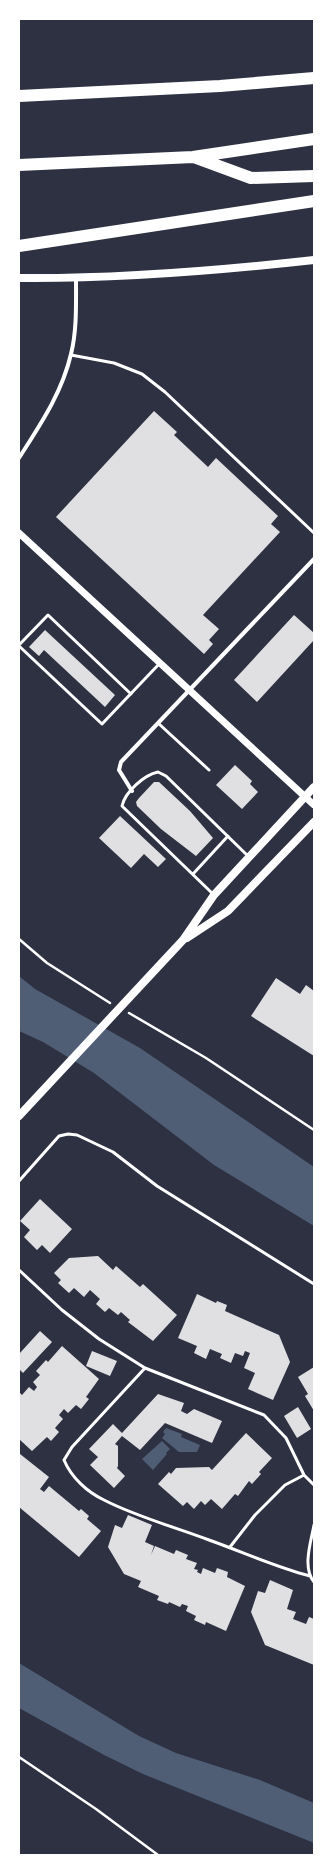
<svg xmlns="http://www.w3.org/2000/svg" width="333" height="1874" viewBox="0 0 333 1874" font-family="Merriweather,serif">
	<rect width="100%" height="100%" fill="#2d3142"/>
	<path fill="#4f5d75" d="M19,976L35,989L140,1048L314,1167V1226L214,1165L94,1073L43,1042L19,1031Z
		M166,1428L182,1434L181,1437L200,1445L197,1452H179L162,1438L165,1434L163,1432Z
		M162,1441L170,1449L166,1453L167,1454L153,1470L142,1459Z
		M19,1663L139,1736L176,1753L260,1780L314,1803V1843L143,1774L104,1755L19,1708Z"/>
	<path fill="#e0e0e3" d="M154,411L177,432L174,435L208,467L216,458L278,516L271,524L280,532L203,615L219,629L209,640L213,644L204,654L56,517Z
		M294,615L314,633V640L257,702L234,680Z
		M45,630L115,695L105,707L44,650L39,656L29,647Z
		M235,765L252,781L250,784L258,792L242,809L216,785Z
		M154,782H159L190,811L213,838L196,856L161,829L137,806L136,802L139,798Z
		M120,816L166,859L158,867L144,854L131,868L99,838Z
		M276,978L300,994L306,985L314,991V1056L251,1016Z
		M40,1199L72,1229L50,1253L42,1245L37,1250L24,1237L30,1230L20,1221Z
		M98,1256L113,1270L116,1266L140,1287L143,1284L177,1315L153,1341L128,1322L130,1320L121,1312L118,1315L109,1308L105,1312L96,1304L100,1299L90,1290L84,1297L74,1288L69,1293L58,1283L61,1280L54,1273L69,1258Z
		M197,1294L216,1303L217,1301L227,1305L225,1311L279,1335L290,1362L273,1400L248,1389L255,1373L244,1368L250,1353L245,1351L243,1356L235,1353L231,1363L220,1358L222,1354L210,1349L206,1359L194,1353L197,1346L178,1338Z
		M40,1331L52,1342L23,1373L19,1369V1354Z
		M62,1346L99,1379L86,1397L89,1399L81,1409L76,1405L68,1413L64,1409L59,1415L63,1419L55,1428L59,1432L51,1441L47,1437L32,1451L19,1439V1392L22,1395L29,1387L34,1391L37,1387L33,1382L40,1375L36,1371L46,1360L48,1362Z
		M92,1351L117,1361L110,1376L86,1366Z
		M314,1367V1411L305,1396L308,1394L298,1377Z
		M158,1394L184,1403L181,1411L187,1414L194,1409L222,1421L212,1443L165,1423L140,1450L122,1436L115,1444L118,1446V1466L117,1468L125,1476L114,1488L90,1465L98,1457L89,1449L113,1424L122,1433Z
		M298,1407L311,1429L297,1438L284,1416Z
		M246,1433L272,1458L259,1472L261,1474L252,1484L249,1481L238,1496L235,1494L222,1509L211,1499L205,1505L201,1501L194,1509L187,1502L183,1506L158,1484L169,1472L171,1474L176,1468L209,1467L212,1470Z
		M20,1454L49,1477L40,1489L44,1492L49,1486L79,1511L81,1509L89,1516L87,1519L101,1531L79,1557L19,1507Z
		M128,1515L152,1525L145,1542L154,1546L151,1555L155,1546L174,1554L176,1550L188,1555L186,1559L197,1563L194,1569L198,1570L197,1572L201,1574L203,1568L215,1573L217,1568L228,1572L227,1577L245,1586L226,1631L206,1622L205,1625L194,1620L196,1616L186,1611L188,1606L182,1604L180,1607L169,1602L168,1604L157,1600L159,1596L138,1587L141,1581L124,1574L108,1547L115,1525L122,1528Z
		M270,1580L293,1590L287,1609L296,1612L293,1619L306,1624L309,1617L314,1619V1665L265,1645L251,1612L258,1591L265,1593Z"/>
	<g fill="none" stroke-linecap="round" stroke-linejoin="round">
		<path stroke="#fff" stroke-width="2.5" d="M19,939L47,963L110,1003
			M129,1013L206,1058L314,1130
			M19,1757L96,1809L158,1855"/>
		<path stroke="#fff" stroke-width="3" d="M71,355L114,363L142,374L165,392L314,533
			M19,645L48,615L131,694
			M19,646L102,724L160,663
			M158,723L209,770
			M193,874L228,836
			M214,895L122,806C125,792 144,775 158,772L166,776L249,857
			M19,1181L59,1136L68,1134L77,1135L113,1152L157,1186L314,1284
			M19,1270L62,1310L99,1339L145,1368L264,1415L286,1438L304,1475L314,1485
			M145,1368L72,1447L64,1460C71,1477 87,1492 104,1500C137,1517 175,1527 209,1540C243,1552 275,1567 310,1576
			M314,1525C311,1542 302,1567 314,1582
			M230,1547L255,1515L285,1485L304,1475"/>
		<path stroke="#fff" stroke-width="4" d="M19,458C40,425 62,393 71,354C77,330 76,304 76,278
			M132,791L119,770L121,762L314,559"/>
		<path stroke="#fff" stroke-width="7" d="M19,533L314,805"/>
		<path stroke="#fff" stroke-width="8" d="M19,278C119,279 215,271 314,260
			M187,938L228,911L314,822
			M19,1116L183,940L214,895L314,787"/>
		<path stroke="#fff" stroke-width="12" d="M19,96L220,86L314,78
			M194,157L251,178L314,176
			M19,165L193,157L314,139
			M19,246L314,201"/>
	</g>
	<rect width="333" height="1874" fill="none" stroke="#ffffff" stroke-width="40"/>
</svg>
